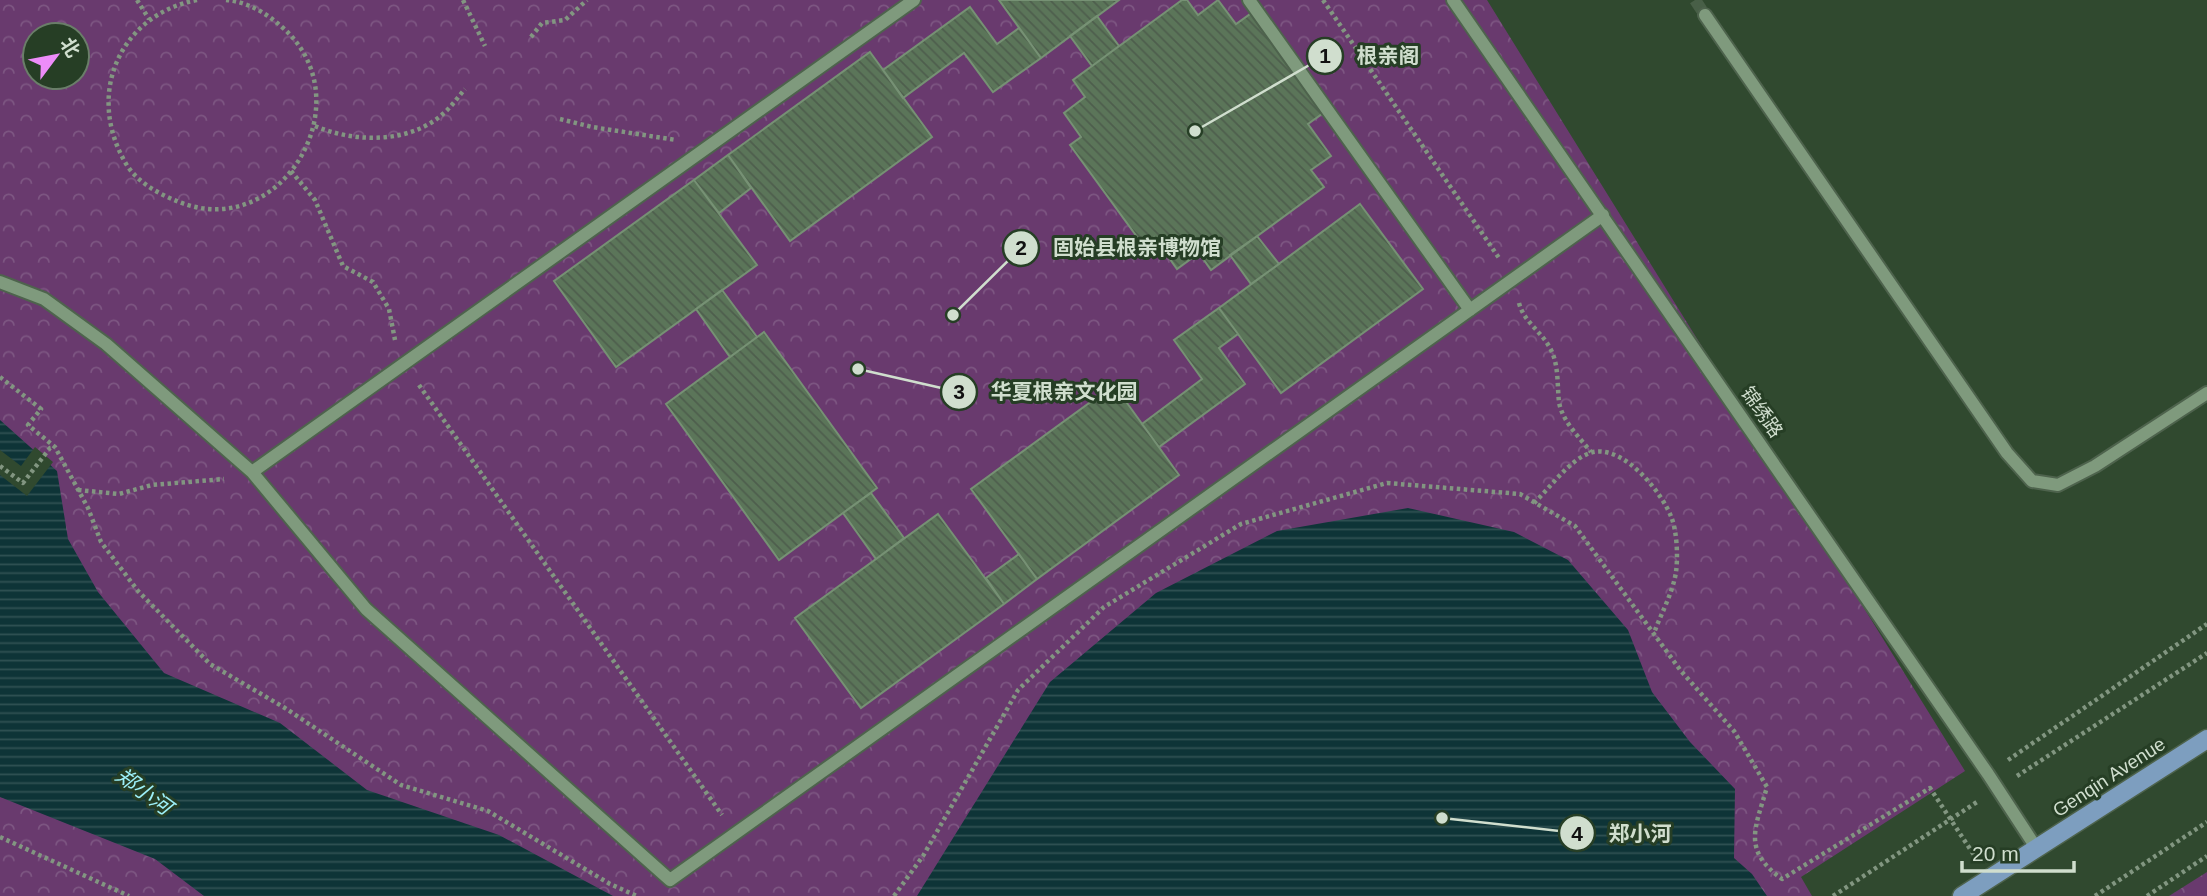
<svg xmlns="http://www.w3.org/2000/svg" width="2207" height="896" viewBox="0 0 2207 896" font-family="Helvetica,'Noto Sans SC',sans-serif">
	<defs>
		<pattern id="park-crowns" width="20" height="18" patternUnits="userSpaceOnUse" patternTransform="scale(1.75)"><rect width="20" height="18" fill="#693a6e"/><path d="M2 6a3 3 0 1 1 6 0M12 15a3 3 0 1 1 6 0" fill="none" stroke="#7d5682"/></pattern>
		<pattern id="water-rules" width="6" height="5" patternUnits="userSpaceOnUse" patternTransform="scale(1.75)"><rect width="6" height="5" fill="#0e3437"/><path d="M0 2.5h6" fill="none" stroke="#305153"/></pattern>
		<pattern id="building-back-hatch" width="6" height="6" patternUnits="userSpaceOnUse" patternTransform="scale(1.75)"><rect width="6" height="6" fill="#5b7559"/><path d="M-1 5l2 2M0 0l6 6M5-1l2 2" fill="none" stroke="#4e5e4d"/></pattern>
	</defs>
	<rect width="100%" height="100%" fill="#30492f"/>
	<path fill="url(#park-crowns)" fill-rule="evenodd" d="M0,0H1487L1965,771L1801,877L1812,896H0ZM35,35H77V77H35Z
		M2207,872V896H2169Z"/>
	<path fill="url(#water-rules)" d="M0,420L57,471L68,539L98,592L164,673L280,723L367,790L499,835L613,896H204L155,859L0,797Z
		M1408,508L1514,532L1568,560L1628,630L1652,692L1690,742L1735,789L1734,858L1752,874L1767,896H917L1050,682L1156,593L1277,531Z"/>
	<path fill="#30492f" d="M35,447L53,462L27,496L0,475V450L21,466Z"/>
	<path fill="url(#building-back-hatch)" stroke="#769174" stroke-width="2" d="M999,0H1119L1041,58Z
		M1182,0H1187L1198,15L1218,0L1236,24L1253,12L1326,111L1308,124L1331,156L1311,170L1324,187L1211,270L1199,253L1177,269L1154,237L1143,245L1070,145L1081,137L1064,113L1085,97L1073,80Z
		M970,7L997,44L1019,28L1041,58L993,92L964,53L903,98L883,70Z
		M1097,16L1119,46L1092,66L1070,36Z
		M870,52L932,137L790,241L728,155Z
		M728,155L751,188L719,213L694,180Z
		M694,180L757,265L616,367L554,281Z
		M1360,204L1423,289L1281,393L1219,308Z
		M1257,236L1279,264L1251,284L1230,255Z
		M722,290L757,337L730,357L696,309Z
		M1219,308L1238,334L1219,348L1245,384L1159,447L1142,424L1202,379L1174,340Z
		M764,332L877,488L779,560L666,404Z
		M1114,385L1179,475L1037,579L971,489Z
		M871,493L904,538L876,559L843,513Z
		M938,514L1004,604L861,708L795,618Z
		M1019,554L1037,579L1004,604L986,578Z"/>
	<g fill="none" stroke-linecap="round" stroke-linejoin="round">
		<path stroke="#485f47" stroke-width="12" stroke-dasharray="12 6" stroke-linecap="butt" d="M1695,0L1705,15"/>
		<g stroke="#4e634d" stroke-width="16">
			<path id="minor" d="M1249,0L1470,310
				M1453,0L1988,774L2037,849
				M1705,15L2007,453L2032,481L2058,485L2095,466L2207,393
				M0,282L44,299L106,344L252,472L366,609L670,880L1603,215
				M252,472L914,0"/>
		</g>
		<g stroke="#4e634d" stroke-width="21">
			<path id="major" d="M1962,896L2207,739"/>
		</g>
		<path stroke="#829681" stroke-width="4.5" stroke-dasharray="3.5 3.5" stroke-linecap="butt" d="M137,0L149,19
			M197,0C119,15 86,94 125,162C136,182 159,194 179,202C282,243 366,100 282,27C266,13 248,2 226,0
			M463,0L485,46
			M1323,0L1499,258
			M531,37L542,23L565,20L587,0
			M560,119L592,127L676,140
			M315,126C355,143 410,144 444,113C452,106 458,97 465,89
			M291,171L315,200L343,266L373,282L389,309L395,340
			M1519,303C1524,322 1541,331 1550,348C1559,364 1557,384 1559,402C1562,421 1580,438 1591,452
			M0,377L41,409L28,425L55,447L88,508L101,542L138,591L210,664L285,708L401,785L488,811L610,884L637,896
			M419,385L722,815
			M0,466L23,483L50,448L55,447
			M78,490L119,494L152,485L224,479
			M1534,503C1550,488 1569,460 1590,453C1622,442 1663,493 1672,519C1677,533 1678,557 1676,572C1673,592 1661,614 1654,633
			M2008,760L2207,624
			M2017,776L2207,653
			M0,837L129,896
			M894,896L923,856L1018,690L1104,607L1241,524L1387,483L1520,494L1575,526L1681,671L1734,731L1767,787C1755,829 1742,850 1782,879L1930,788L1974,855
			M1833,896L1977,802
			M2095,896L2207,822
			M2147,896L2207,856"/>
		<use href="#minor" stroke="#7f9a7d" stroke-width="12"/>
		<use href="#major" stroke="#7d9ebf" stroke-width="18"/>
	</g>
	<g text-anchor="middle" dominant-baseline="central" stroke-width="6" stroke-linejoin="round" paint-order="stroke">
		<g font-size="19" fill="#d0dece" stroke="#263e25">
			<text transform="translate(1762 412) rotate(55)">锦绣路</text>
			<text transform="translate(2109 777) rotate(-33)">Genqin Avenue</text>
		</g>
		<g font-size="21" font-style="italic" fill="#9df0f8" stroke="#263e25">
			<text transform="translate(144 791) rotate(36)">郑小河</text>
		</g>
	</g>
	<path fill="none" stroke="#d0dece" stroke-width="2.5" d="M1195 131L1325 56M953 315L1021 248M858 369L959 392M1442 818L1577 833"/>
	<g fill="#d0dece" stroke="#263e25" stroke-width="2.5">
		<circle cx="1195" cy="131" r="7"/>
		<circle cx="953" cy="315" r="7"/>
		<circle cx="858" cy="369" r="7"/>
		<circle cx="1442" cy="818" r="7"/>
		<circle cx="1325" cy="56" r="18"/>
		<circle cx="1021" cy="248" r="18"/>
		<circle cx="959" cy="392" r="18"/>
		<circle cx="1577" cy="833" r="18"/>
	</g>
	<g font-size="21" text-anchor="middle" font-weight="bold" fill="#111">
		<text x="1325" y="63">1</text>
		<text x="1021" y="255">2</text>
		<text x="959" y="399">3</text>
		<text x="1577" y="841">4</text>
	</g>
	<g font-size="21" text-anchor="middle" font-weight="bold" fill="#d0dece" stroke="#263e25" stroke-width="6" stroke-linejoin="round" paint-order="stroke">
		<text x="1388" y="63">根亲阁</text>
		<text x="1137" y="255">固始县根亲博物馆</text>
		<text x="1064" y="399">华夏根亲文化园</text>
		<text x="1640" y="841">郑小河</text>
	</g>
	<g transform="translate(56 56) rotate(58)"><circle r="33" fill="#263e25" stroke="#6a7e69" stroke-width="2"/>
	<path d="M0-5L12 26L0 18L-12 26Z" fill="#ed8cf9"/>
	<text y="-10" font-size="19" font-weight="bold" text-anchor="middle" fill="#d0dece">北</text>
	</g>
	<path d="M1962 861v10h112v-10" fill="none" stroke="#d0dece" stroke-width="3.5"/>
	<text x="1972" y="861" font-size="21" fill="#d0dece" stroke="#263e25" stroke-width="5" paint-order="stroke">20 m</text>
</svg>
